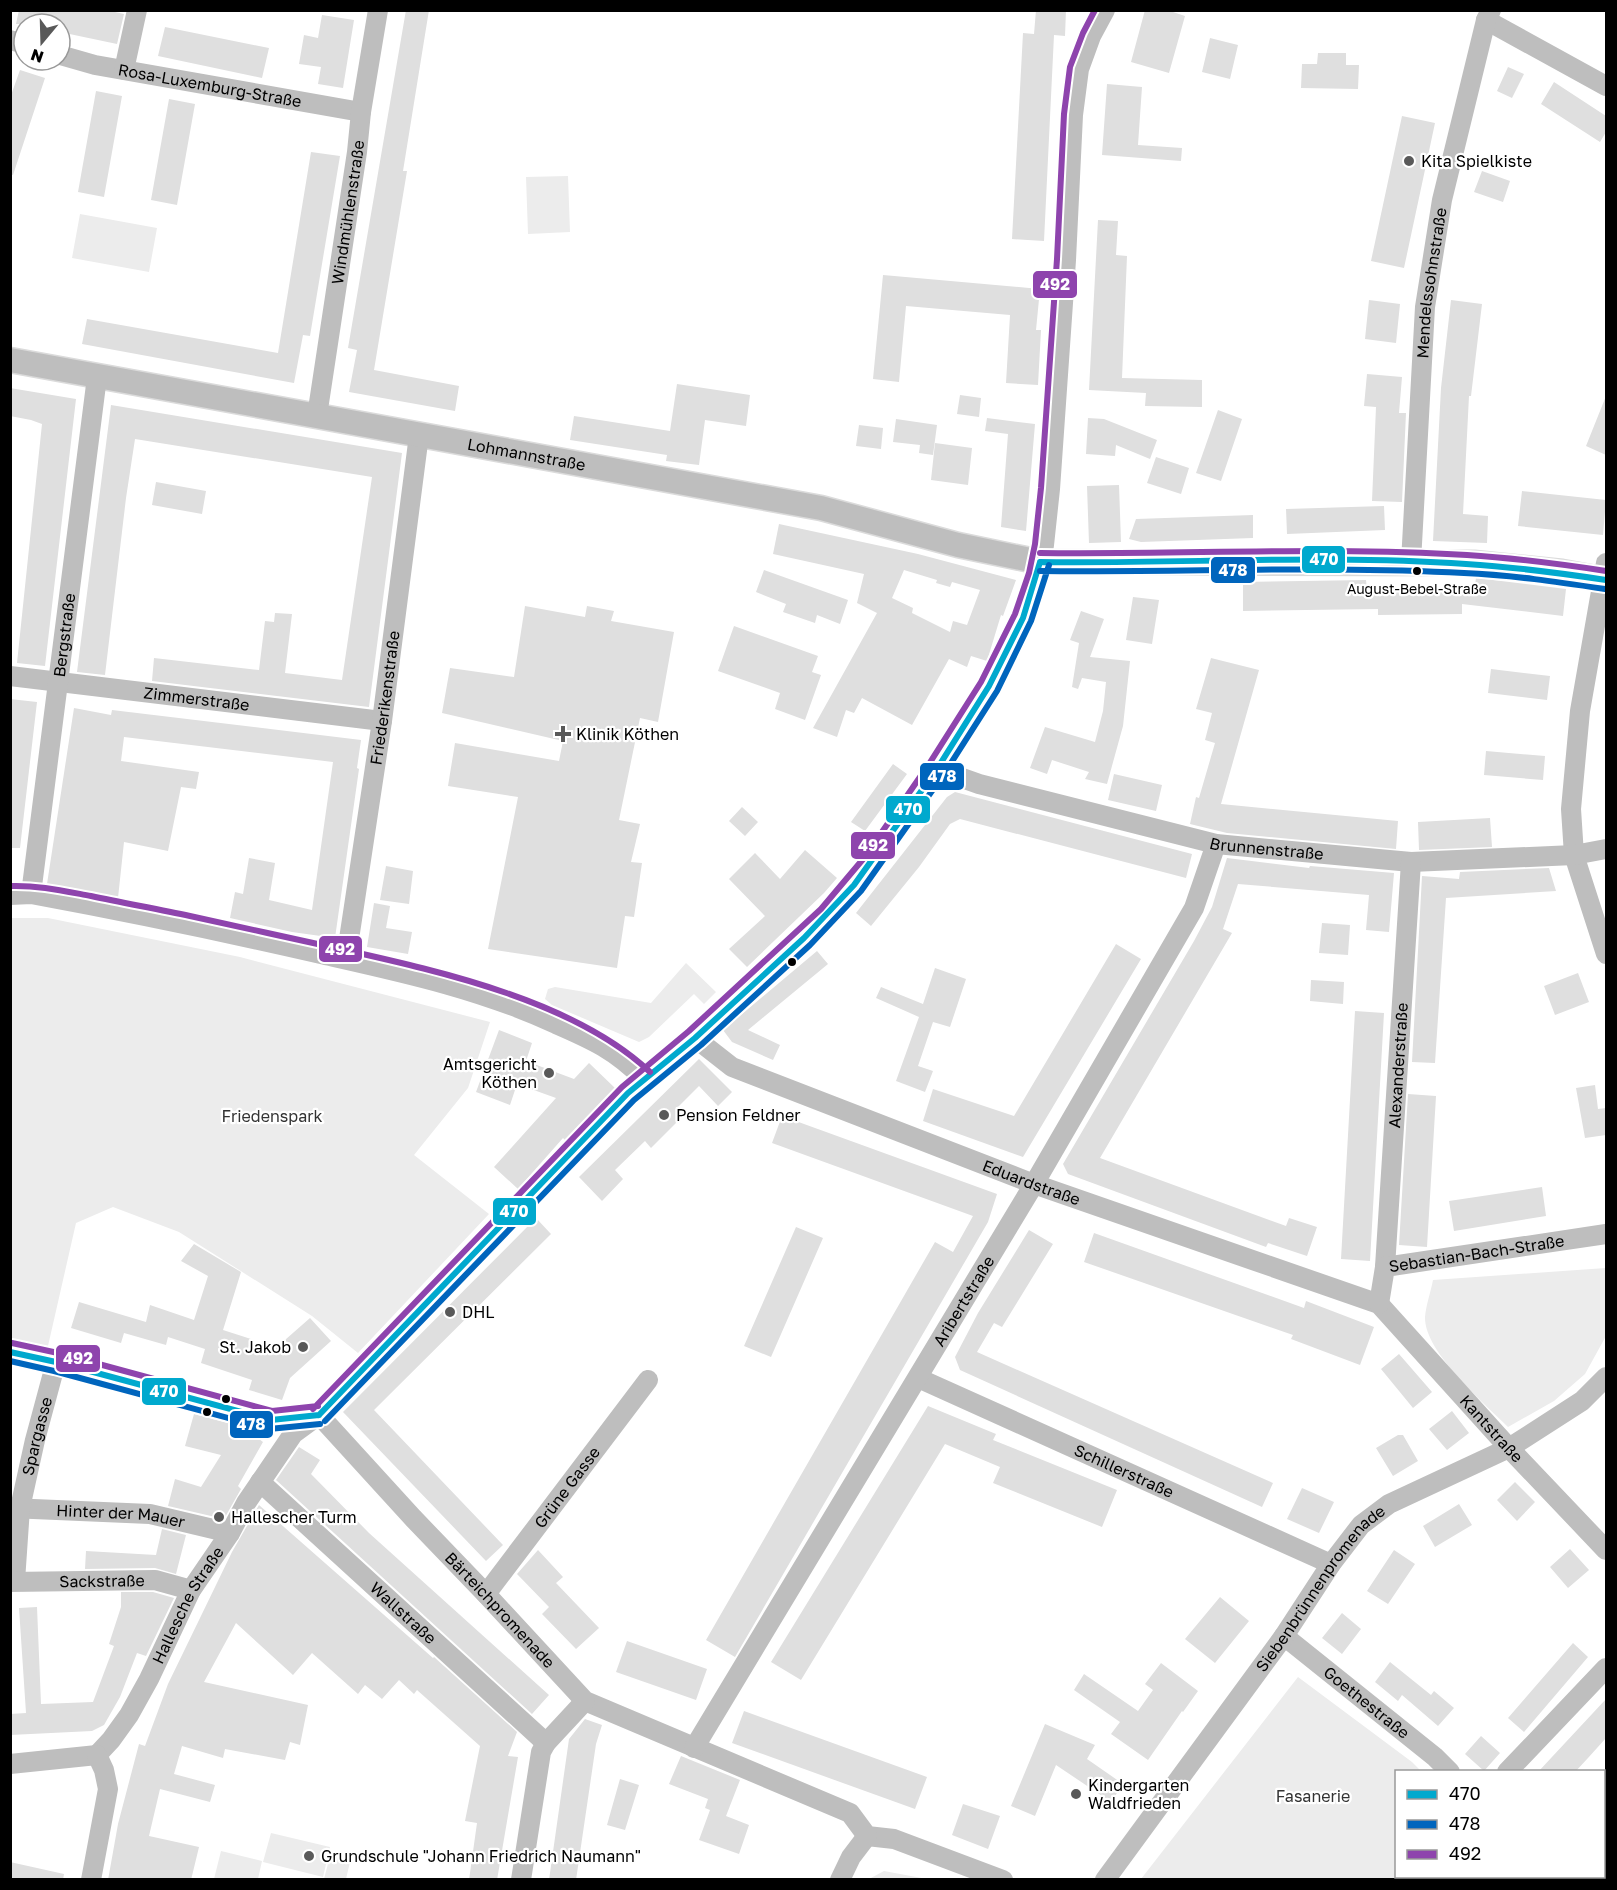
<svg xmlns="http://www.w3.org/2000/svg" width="1617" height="1890" viewBox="0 0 1617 1890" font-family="'Golos Text',sans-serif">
	<rect width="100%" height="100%" fill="#fff"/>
	<path fill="#ececec" d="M568,176L570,232L528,234L526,177Z
		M80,214L157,228L149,272L72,258Z
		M11,918H48L240,957L490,1022L468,1088L414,1155L489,1214L358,1353L312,1316L179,1232L113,1207L76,1223L48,1346L11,1342Z
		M686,963L716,992L704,1004L694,994L649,1037L639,1042L552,1005L545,999L548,989L555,987L651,1003Z
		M1606,1268V1336L1585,1374L1554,1401L1508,1427C1484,1403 1424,1352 1425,1317C1426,1305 1431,1291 1433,1280Z
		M1298,1677L1412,1762L1421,1771L1396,1772V1876H1516L1519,1879H1141Z
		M271,1833L330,1847L323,1877L263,1862Z
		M221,1851L262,1861L258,1879H214Z
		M330,1856L350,1862L346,1879H324Z
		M884,1871L927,1879H869Z"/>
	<path fill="#dfdfdf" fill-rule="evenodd" d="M19,10H106L124,14L117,44L60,32V24H16Z
		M406,10H429L403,171H407L374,370L459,386L455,411L349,392L357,350L348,348Z
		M1036,10H1066L1065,36L1054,35L1044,241L1012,239L1023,33L1034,34Z
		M1145,10H1167L1185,16L1169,73L1131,62Z
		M322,15L354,20L343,88L318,84L321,67L299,64L304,35L318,38Z
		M165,27L269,48L262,78L158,56Z
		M1210,38L1238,45L1230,79L1202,72Z
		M1318,53H1346V65H1359L1358,89L1301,88L1302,64H1317Z
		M1508,67L1524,74L1512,98L1497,91Z
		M20,70L45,78L13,175L10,174V98Z
		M1554,82L1606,116V132L1600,142L1541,104Z
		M1107,84L1142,87L1138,145L1182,148L1181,161L1102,155Z
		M96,91L122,96L104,197L78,192Z
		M169,99L195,104L177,205L151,200Z
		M1402,116L1435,123L1404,268L1371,261Z
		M311,152L340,156L310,336L303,335L294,383L82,344L87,319L278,353Z
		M1482,171L1510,181L1503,202L1474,192Z
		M1098,220L1118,221L1116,255L1127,256L1122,378L1202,380V407L1145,406L1146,393L1089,390Z
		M883,275L1040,289L1036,330H1041L1038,385L1006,383L1010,315L906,306L899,382L873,379Z
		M1369,300L1400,304L1396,343L1365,339Z
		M1451,300L1482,304L1471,396H1469L1463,514L1488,516L1487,543L1433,541L1441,388Z
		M1367,374L1402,377L1399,413H1406L1402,502L1372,501L1376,407L1364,406Z
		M677,384L750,395L746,426L705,420L699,465L666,461L667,455L570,440L574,416L670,431Z
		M10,388L76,399L45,666L17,663L42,424L31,420L10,416Z
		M960,395L981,398L979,417L957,414Z
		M1606,396V455L1586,446Z
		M111,405L402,453L369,707L152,681L154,658L259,670L265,621L274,622L275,613L292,614L285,673L342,680L372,477L135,439L126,498L105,675L77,672Z
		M1218,410L1242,419L1221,481L1196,473Z
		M987,418L1035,424L1026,531L1001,527L1008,434L985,431Z
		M1088,418L1104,419L1157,440L1150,459L1116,445L1115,456L1086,454Z
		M896,419L937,425L933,455L919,453L920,445L893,442Z
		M859,425L883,428L881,449L856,446Z
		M935,443L972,448L968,485L931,480Z
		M1156,457L1189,468L1181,494L1147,483Z
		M156,482L206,491L202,514L152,505Z
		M1119,485L1121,542L1089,543L1087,486Z
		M1522,491L1606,500L1603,535L1518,526Z
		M1384,506L1385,530L1287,534L1286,509Z
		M1253,515V538L1141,542L1129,539L1136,519Z
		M779,524L918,554L1016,580L1003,616L1001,615L987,661L971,656L967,667L949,659L912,725L862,698L854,713L846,710L837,737L813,728L877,613L857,603L864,574L773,554ZM904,570L937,580L936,583L950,587L952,582L980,590L967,625L953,621L950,632L912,613L913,608L892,598Z
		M764,570L848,600L840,624L817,615L815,623L783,612L786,604L756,592Z
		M1476,578L1566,589L1563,616L1462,604V614L1378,615V609L1243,611V582L1366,580L1367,591H1474Z
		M1133,597L1159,600L1152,644L1126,640Z
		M525,606L585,617L587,606L614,611L611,621L674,632L658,722L640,718L619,820L640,824L631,862L642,863L634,917L625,916L617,968L488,949L518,797L448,786L455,743L559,761L563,741L442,713L450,668L514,677Z
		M1081,611L1104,619L1090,657L1130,661L1123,726L1107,784L1085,779L1089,772L1052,760L1047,774L1030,768L1045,727L1095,742L1103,711L1106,682L1082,678L1078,689L1072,687L1079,643L1070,640Z
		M734,626L818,656L812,672L821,675L805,720L775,709L780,693L718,671Z
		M1211,658L1259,670L1221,804L1398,821L1396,849L1227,833L1190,824L1196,797L1199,798L1215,743L1205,740L1212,713L1196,709Z
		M1491,669L1550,676L1547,700L1488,693Z
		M10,699L37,702L20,848H10Z
		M74,708L111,715L112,710L361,740L357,768L359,769L335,938L292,932L230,918L235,892L243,894L249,858L275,863L269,900L312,910L333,762L124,737L121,761L199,772L196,789L181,787L168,851L124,842L118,898L47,884Z
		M1486,751L1545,756L1543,780L1484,775Z
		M893,764L907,774L865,831L851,822Z
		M1114,774L1162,785L1156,811L1108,800Z
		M955,792L1192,854L1186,878L960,819L950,824L919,867L871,926L856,913L947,797Z
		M742,807L758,822L745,836L729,821Z
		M1490,818L1492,847L1419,850L1418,822Z
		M805,850L837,878L824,893L747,967L729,949L765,916L729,879L755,853L780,879Z
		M1227,858L1309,868L1310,866L1394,873L1389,932L1366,930L1369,895L1238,884L1223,929L1232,933L1100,1158L1286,1226L1289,1218L1317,1227L1307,1256L1268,1243L1266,1247L1068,1174L1063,1164L1194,941L1212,907Z
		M386,866L413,871L409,904L380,900Z
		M1549,868L1556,891L1446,898L1435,1063L1412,1062L1422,876L1459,879L1460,872Z
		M374,903L390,906L386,928L412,932L408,954L367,947Z
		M1322,923L1350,925L1348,955L1319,953Z
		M1116,944L1141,959L1023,1157L923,1121L933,1089L1014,1116Z
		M817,951L828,964L748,1030L780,1045L773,1060L732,1042L723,1030Z
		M935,968L966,979L950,1027L933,1022L918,1066L933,1071L925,1092L896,1081L919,1017L876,998L881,987L923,1004Z
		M1578,973L1589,1002L1555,1015L1544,986Z
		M1311,980L1344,982L1343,1004L1310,1001Z
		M1355,1011L1384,1013L1370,1261L1341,1259Z
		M499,1030L532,1043L526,1061L574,1079L589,1063L615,1088L565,1140L563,1138L518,1189L494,1167L556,1098L517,1084L510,1105L476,1092Z
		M699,1059L732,1092L718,1106L699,1086L675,1110L682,1117L651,1148L645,1141L615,1170L623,1179L602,1201L579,1177Z
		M1595,1085L1598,1109L1606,1108V1135L1585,1138L1576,1088Z
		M1408,1094L1436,1096L1427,1247L1399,1245Z
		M782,1116L997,1194L988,1222L735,1657L706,1640L935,1242L953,1252L973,1216L772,1143Z
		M1542,1187L1546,1216L1454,1231L1449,1201Z
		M536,1218L551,1234L374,1410L503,1545L486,1561L343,1412Z
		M796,1227L823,1238L771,1357L744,1346Z
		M1029,1230L1053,1244L1002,1327L994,1323L977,1352L1273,1483L1262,1507L960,1370L955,1357L978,1313Z
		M1094,1233L1304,1308L1306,1301L1374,1327L1360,1365L1291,1339L1293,1335L1084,1262Z
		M194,1244L241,1272L223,1330L251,1339L248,1349L269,1354L310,1318L331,1341L290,1378L282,1400L249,1390L252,1380L201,1363L205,1349L168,1337L166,1345L124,1333L121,1343L71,1328L79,1302L146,1322L150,1305L194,1320L208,1276L181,1261Z
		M1399,1354L1432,1392L1413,1408L1381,1369Z
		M928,1406L996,1434L993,1440L1117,1490L1102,1527L993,1483L1000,1467L945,1444L801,1680L771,1662Z
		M1452,1411L1469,1433L1447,1450L1429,1429Z
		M194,1414L243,1427L263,1442L238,1486L241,1489L224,1519L168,1506L175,1479L201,1487L221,1455L185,1446Z
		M1398,1435H1403L1418,1461L1393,1476L1376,1448Z
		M299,1447L320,1460L311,1474L369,1533L549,1695L532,1714L276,1480Z
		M1515,1482L1535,1502L1517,1521L1497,1500Z
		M1302,1488L1334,1502L1319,1533L1287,1519Z
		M1459,1504L1472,1525L1435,1547L1423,1526Z
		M259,1505L433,1658L434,1657L517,1732L508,1756L518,1757L497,1880H469L477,1823L465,1821L480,1746L417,1690L414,1694L399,1680L382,1699L365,1685L358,1694L312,1653L293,1675L236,1623L204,1682L308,1705L300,1745L290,1742L285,1760L225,1749L223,1758L182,1746L174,1774L215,1785L210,1802L160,1789L149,1836L199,1847L191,1880H108L118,1824L139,1744L145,1746L168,1684L232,1552Z
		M162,1529L186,1535L176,1574L155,1568L85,1569L86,1551L156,1555Z
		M1570,1549L1589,1570L1568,1588L1550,1567Z
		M538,1550L563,1577L556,1583L599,1628L576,1649L542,1614L549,1607L517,1574Z
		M1394,1550L1415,1564L1388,1604L1367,1591Z
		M121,1592H153L174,1598L146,1656L137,1653L120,1697L104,1725L92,1731L10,1735V1714L26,1713L19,1608L37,1607L41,1704L93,1702L114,1646L109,1644L121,1607Z
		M1220,1597L1249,1621L1215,1663L1185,1639Z
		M1342,1613L1361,1629L1342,1654L1322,1638Z
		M627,1641L707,1669L696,1700L616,1672Z
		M1573,1643L1588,1657L1524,1732L1508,1718Z
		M1390,1662L1431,1695L1434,1691L1454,1708L1438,1726L1402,1695L1398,1701L1375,1682Z
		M1161,1663L1198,1691L1183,1712L1182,1711L1148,1760L1111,1734L1120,1722L1074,1690L1084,1674L1138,1711L1153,1690L1145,1684Z
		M1606,1699V1738L1588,1758L1575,1772H1538Z
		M744,1711L927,1777L915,1809L732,1743Z
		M585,1719L602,1725L596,1744L576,1880H549L569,1739Z
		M1045,1724L1095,1745L1087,1759L1123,1784L1111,1802L1056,1765L1035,1816L1011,1806Z
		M1481,1736L1500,1753L1484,1771L1465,1754Z
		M681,1756L740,1780L726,1816L749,1825L739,1854L699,1840L710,1810L705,1808L708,1799L669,1784Z
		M620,1779L639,1785L625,1830L607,1825Z
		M963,1804L1000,1816L988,1849L952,1835Z
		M10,1862L64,1874L63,1880H10Z"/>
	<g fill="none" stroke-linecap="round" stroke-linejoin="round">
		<g stroke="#dbdbdb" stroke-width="27">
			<g id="major">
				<path id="s22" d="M10,360L821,508L958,545L1040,562L1474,563L1562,572L1606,580"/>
			</g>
		</g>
		<g stroke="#bebebe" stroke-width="20">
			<path d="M1486,20L1606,86"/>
			<path d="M10,40L24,44"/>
			<path id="s1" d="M60,55L95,65L361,112"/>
			<path d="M124,70L137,10"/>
			<path id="s2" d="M317,416L357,152L361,112L378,10"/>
			<path id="s3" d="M1411,562L1425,307L1442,200L1486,20L1491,10"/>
			<path d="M1606,563L1580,711L1571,809L1574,855L1606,954"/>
			<path id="s4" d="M10,676L382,721"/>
			<path id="s5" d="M937,769L979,784L1216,844L1411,862L1574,855L1606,849"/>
			<path id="s6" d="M31,894L97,377"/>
			<path d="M10,895L31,894C128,912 225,932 321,954C401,972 481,989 556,1024C593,1040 615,1050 644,1079"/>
			<path id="s7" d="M346,959L382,721L419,435"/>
			<path id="s8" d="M695,1038L732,1067L1034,1184L1379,1304L1509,1448L1606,1550"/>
			<path id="s9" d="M1385,1267L1411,862"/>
			<path id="s10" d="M1379,1304L1385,1267L1606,1234"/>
			<path d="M10,1352L56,1362L271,1420L319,1415"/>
			<path id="s11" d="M918,1378L1331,1564"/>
			<path id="s12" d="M319,1415L413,1518L486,1594L585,1701L850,1813L867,1836L894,1839L1003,1880"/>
			<path id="s13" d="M260,1482L546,1743"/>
			<path id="s14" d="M10,1508L150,1514L230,1533"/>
			<path id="s15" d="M15,1581L20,1508L35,1440L56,1362"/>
			<path id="s16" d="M10,1582L155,1580L191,1590"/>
			<path id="s17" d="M486,1594L648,1380"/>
			<path id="s18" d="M1284,1636L1435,1757L1450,1772"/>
			<path id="s19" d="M694,1748L1034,1184L1194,908L1216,844"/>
			<path id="s20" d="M97,1755L111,1740L129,1715L149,1679L191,1590L230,1533L246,1503L293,1434L319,1415L628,1093L695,1038L827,915L871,864L937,769L989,686L1023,618L1038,575L1044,545L1050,489L1066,260L1073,115L1079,69L1091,36L1105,10"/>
			<path d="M10,1764L97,1755"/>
			<path d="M1507,1772L1606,1668"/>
			<path d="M1545,1876L1548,1880"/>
			<path d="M91,1880L108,1789L104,1770L97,1755"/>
			<path d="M521,1880L541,1752L546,1743L585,1701"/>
			<path d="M840,1880L851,1857L867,1836"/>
			<path id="s21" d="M1105,1880L1284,1636L1331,1564L1361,1525L1389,1504L1509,1448L1582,1401L1606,1377"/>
		</g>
		<use href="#major" stroke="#bebebe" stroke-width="24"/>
		<g stroke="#fff" stroke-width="10">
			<path id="bus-1" d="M1040,562C1182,564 1325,554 1466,564C1513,567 1560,573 1606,580
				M10,1352L56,1362L271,1420L319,1415
				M319,1415L628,1093L695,1038L804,938L854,885L937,769L989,686L1023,618L1040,562"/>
		</g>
		<g stroke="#fff" stroke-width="10">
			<path id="bus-2" d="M1040,571C1181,573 1323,565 1464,573C1511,575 1558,582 1605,589
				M10,1361L54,1371L269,1429L320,1424
				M325,1421L634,1100L701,1045L810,945L861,891L944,774L997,691L1031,621L1049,565"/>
		</g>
		<g stroke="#fff" stroke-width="10">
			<path id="bus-3" d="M1040,553C1182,555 1325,546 1467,555C1514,558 1560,564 1606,571
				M10,886C38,885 64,891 91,896C124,903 157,909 190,916C242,927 293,939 345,950C443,972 576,1002 650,1072
				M12,1343L58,1353L272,1411L318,1406
				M313,1409L622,1087L689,1031L821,909L864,858L929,764L981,682L1015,614L1029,573L1035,544L1041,488L1057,259L1064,114L1070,67L1083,33L1095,10"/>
		</g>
		<use href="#bus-1" stroke="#00a9ce" stroke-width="6"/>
		<use href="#bus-2" stroke="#0065bd" stroke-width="6"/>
		<use href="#bus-3" stroke="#8e44ad" stroke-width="6"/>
	</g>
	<g fill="#595959" stroke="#fff" stroke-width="2">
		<circle cx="1409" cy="161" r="6"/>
		<path d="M560 725h6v6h6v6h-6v6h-6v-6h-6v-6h6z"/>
		<circle cx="549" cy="1073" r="6"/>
		<circle cx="664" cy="1115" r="6"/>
		<circle cx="450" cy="1312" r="6"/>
		<circle cx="303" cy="1347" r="6"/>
		<circle cx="219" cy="1517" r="6"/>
		<circle cx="1076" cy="1794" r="6"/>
		<circle cx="309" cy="1856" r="6"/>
	</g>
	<g fill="#000" stroke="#fff" stroke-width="2">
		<circle cx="1417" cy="571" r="5"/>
		<circle cx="792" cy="962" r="5"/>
		<circle cx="226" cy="1399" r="5"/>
		<circle cx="207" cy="1412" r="5"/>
	</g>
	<g text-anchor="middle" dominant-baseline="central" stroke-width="4.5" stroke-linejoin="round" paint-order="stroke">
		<g font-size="14" fill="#000" stroke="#fff">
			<text x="1417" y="588">August-Bebel-Straße</text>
		</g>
		<g font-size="16" fill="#000" stroke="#fff">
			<text stroke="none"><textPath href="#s1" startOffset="153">Rosa-Luxemburg-Straße</textPath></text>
			<text stroke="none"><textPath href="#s2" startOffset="206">Windmühlenstraße</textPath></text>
			<text stroke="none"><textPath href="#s3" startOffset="280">Mendelssohnstraße</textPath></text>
			<text stroke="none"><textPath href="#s22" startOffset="525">Lohmannstraße</textPath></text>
			<text stroke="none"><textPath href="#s6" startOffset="261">Bergstraße</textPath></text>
			<text stroke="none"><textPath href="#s7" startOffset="264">Friederikenstraße</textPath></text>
			<text stroke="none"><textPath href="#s4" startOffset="188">Zimmerstraße</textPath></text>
			<text stroke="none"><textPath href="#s5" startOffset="340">Brunnenstraße</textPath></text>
			<text stroke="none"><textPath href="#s9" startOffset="202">Alexanderstraße</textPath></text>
			<text stroke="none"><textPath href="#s8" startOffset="368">Eduardstraße</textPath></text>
			<text stroke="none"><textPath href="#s10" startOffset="130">Sebastian-Bach-Straße</textPath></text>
			<text stroke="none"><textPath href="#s19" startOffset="522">Aribertstraße</textPath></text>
			<text stroke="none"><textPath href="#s8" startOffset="904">Kantstraße</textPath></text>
			<text stroke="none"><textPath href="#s15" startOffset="147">Spargasse</textPath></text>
			<text stroke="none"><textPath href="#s11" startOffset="226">Schillerstraße</textPath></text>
			<text stroke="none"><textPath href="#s17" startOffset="134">Grüne Gasse</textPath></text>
			<text stroke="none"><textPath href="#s14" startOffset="111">Hinter der Mauer</textPath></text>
			<text stroke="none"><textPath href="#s16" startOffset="92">Sackstraße</textPath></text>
			<text stroke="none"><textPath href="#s21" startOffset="363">Siebenbrünnenpromenade</textPath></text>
			<text stroke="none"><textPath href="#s20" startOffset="176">Hallesche Straße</textPath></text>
			<text stroke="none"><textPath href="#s12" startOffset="266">Bärteichpromenade</textPath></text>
			<text stroke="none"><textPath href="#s13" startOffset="194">Wallstraße</textPath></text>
			<text stroke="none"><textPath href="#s18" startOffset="106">Goethestraße</textPath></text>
		</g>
		<g font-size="16" fill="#000" stroke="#fff" text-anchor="start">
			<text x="1421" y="161">Kita Spielkiste</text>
			<text x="576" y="734">Klinik Köthen</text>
			<text x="537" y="1064" text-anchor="end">Amtsgericht<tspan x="537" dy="18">Köthen</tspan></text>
			<text x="676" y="1115">Pension Feldner</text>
			<text x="462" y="1312">DHL</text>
			<text x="291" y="1347" text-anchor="end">St. Jakob</text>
			<text x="231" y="1517">Hallescher Turm</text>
			<text x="1088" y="1785">Kindergarten<tspan x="1088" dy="18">Waldfrieden</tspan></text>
			<text x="321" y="1856">Grundschule "Johann Friedrich Naumann"</text>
		</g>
		<g font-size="16" fill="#333" stroke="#fff">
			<text x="272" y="1116">Friedenspark</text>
			<text x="1313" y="1796">Fasanerie</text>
		</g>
	</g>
	<g stroke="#fff" stroke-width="2">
		<rect x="1032" y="270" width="46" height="29" rx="6" fill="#8e44ad"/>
		<rect x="1301" y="545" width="45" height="29" rx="6" fill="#00a9ce"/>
		<rect x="1210" y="556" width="46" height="28" rx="6" fill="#0065bd"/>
		<rect x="919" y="762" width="46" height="29" rx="6" fill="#0065bd"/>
		<rect x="885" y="795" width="46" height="29" rx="6" fill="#00a9ce"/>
		<rect x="850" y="831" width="46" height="29" rx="6" fill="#8e44ad"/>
		<rect x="318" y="935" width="45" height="28" rx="6" fill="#8e44ad"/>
		<rect x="492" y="1197" width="45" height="29" rx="6" fill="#00a9ce"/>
		<rect x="55" y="1344" width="46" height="29" rx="6" fill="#8e44ad"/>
		<rect x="141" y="1377" width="46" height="29" rx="6" fill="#00a9ce"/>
		<rect x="229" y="1410" width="45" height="29" rx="6" fill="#0065bd"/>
	</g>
	<g font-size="16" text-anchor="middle" font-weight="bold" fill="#fff">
		<text x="1055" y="290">492</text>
		<text x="1324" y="565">470</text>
		<text x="1233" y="576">478</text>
		<text x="942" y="782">478</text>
		<text x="908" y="815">470</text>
		<text x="873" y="851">492</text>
		<text x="340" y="955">492</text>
		<text x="514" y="1217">470</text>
		<text x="78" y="1364">492</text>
		<text x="164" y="1397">470</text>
		<text x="251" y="1430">478</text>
	</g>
	<rect width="1617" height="1890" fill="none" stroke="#000000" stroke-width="24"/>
	<rect x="1395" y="1770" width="210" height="108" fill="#ffffff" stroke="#999999" stroke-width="1.5"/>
	<rect x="1407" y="1790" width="30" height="9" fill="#00a9ce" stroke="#999999" stroke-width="1.5"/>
	<text x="1449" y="1800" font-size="18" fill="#000000">470</text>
	<rect x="1407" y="1820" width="30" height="9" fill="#0065bd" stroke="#999999" stroke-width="1.5"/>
	<text x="1449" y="1830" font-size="18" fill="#000000">478</text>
	<rect x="1407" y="1850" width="30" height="9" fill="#8e44ad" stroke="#999999" stroke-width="1.5"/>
	<text x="1449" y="1860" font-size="18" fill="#000000">492</text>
	<g transform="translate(42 42) rotate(199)"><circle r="28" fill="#ffffff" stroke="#999999" stroke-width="1.5"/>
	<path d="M0-4.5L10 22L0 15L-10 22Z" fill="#595959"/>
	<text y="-9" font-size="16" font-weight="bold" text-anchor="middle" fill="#000000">N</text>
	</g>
</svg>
